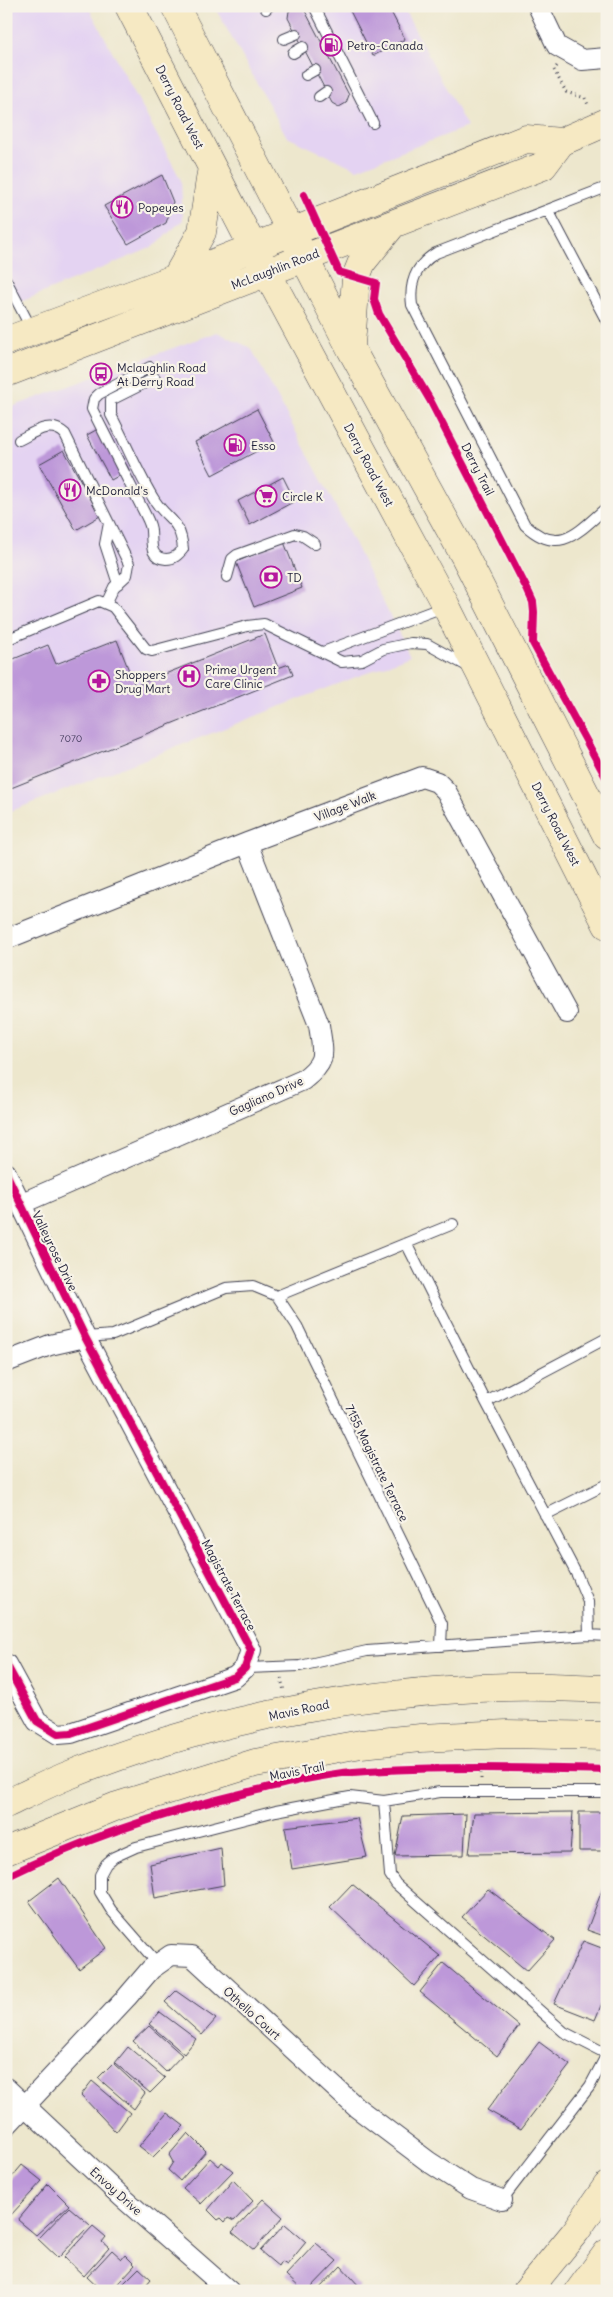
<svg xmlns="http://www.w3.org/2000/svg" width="613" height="2297" viewBox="0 0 613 2297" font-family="Delius,sans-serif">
	<rect width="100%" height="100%" fill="#f7f3e8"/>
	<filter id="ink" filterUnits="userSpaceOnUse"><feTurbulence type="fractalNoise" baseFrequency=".02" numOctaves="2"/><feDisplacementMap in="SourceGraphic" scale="10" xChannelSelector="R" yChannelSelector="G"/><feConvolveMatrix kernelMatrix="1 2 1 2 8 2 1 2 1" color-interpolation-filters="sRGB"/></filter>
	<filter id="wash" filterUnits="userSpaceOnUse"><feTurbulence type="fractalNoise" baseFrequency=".0096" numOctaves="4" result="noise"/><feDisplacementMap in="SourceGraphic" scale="20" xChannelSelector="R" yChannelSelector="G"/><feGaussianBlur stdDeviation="1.12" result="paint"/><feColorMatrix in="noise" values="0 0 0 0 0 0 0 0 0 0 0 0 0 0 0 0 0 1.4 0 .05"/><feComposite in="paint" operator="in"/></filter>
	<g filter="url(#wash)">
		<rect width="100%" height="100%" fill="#ede7cd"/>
		<path fill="#e4d3f2" d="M6,6H88L181,180L183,220L153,247L6,308Z
			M214,6H402L467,127L357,169L287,137Z
			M217,332L251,348L335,505L410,656L6,813V409Z"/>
		<g id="blocks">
			<path fill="#bd98d9" d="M349,6H388L405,39L373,56L348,7Z
				M296,7L304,9L349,95L346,103L339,107L332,103L288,18L289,11Z
				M162,175L173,202L166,223L128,244L104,206Z
				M257,409L274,442L212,475L195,442Z
				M105,425L129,470L111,480L87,435Z
				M64,450L100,516L76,530L39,464Z
				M283,477L295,501L250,525L238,501Z
				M284,542L302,588L254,607L236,562Z
				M265,634L278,668L289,664L293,675L6,790V662L48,645L56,664L117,640L135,686Z
				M573,1812L570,1853L469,1854L474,1813Z
				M579,1812H607V1851H579Z
				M466,1814L464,1855L395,1856L403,1816Z
				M357,1818L367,1857L292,1869L285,1827Z
				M221,1848L224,1885L155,1898L150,1864Z
				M607,1877V1937L587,1930Z
				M59,1878L106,1948L79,1969L29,1901Z
				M352,1884L440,1956L414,1986L330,1907Z
				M488,1889L555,1940L527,1971L462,1917Z
				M583,1941L607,1950V1991L595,2020L554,2004Z
				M443,1963L519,2026L497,2056L420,1992Z
				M176,1991L216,2019L202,2035L165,2002Z
				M160,2012L196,2039L184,2054L149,2024Z
				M149,2026L182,2055L166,2072L133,2041Z
				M539,2042L570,2065L521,2129L487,2110Z
				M128,2047L165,2078L150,2093L115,2063Z
				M113,2063L145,2093L134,2109L98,2078Z
				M92,2081L130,2113L116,2132L81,2095Z
				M167,2113L184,2126L153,2157L139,2146Z
				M188,2133L206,2151L180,2181L168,2170L173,2162L169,2155Z
				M210,2158L219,2166L222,2162L233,2171L201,2204L183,2188Z
				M22,2165L42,2181L11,2215L6,2210V2184Z
				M233,2180L253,2201L234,2221L228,2218L225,2222L221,2218L218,2220L208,2210Z
				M48,2184L69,2205L36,2235L18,2220Z
				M263,2199L283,2217L254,2250L232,2232Z
				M69,2207L90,2225L58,2258L38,2239Z
				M285,2224L306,2242L287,2265L282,2262L279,2267L260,2251Z
				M93,2226L106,2237L102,2242L109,2248L84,2276L64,2257Z
				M316,2243L337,2261L308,2291H303L286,2275Z
				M112,2250L122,2259L125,2255L135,2265L111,2291H102L87,2277Z
				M341,2266L360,2287L355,2291H317Z
				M139,2268L151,2279L146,2285L153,2291H116Z"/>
		</g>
	</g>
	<g filter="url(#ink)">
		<use href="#blocks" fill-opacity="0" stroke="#404051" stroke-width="1"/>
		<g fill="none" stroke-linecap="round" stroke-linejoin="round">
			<g stroke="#404051" stroke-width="12">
				<path id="lane" d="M264,6L266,9L269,6
					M314,6L373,123
					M284,39L296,34
					M293,53L303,47
					M306,75L315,70
					M319,97L326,92
					M607,187L436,253C416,265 409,282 412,305L525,525C560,557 578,532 607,507
					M548,210L607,322
					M6,280L32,330
					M150,367L99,394L94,399L92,409L146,516C148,520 151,526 151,531C152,543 149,558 166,559C174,559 178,555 183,549C180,519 169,522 155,501C138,474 126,443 111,415V400L155,378
					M19,440C35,432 50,420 65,434L129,564L127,575L114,587L106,604
					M109,523L105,544L118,584
					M227,577L232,559L237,555L295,534L303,536L315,544
					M6,640L99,601L113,607L146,649L152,651L247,626L264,624L342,662L362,660L383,649L411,643L427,644L469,667
					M323,652L446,606
					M406,1243L486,1402L577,1575L588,1601L589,1635
					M277,1296L453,1224
					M85,1337L113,1335L226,1288L253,1286L277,1296L297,1326L442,1624L441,1646
					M486,1402L607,1338
					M545,1515L607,1484
					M245,1668L300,1666L367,1651L589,1635L607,1636
					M384,1801L440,1792H607
					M158,1964L111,1910L100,1892V1875L106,1864L114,1857L136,1847L276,1811L350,1797L384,1801L390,1875L396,1884L564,2032L607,2054
					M502,2200L590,2086L607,2054"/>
			</g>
			<g stroke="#404051" stroke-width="22">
				<path id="street" d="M538,6L557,46L582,60L607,58
					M6,939L247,843L422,777L437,782L446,791L567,1013
					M6,1173L85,1337L251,1650L245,1668L235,1677L71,1733L58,1734L37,1721L6,1664
					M20,1204L303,1080C328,1061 323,1054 319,1025L247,843
					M6,1362L50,1345L85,1337
					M6,2088L122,2197L229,2291
					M6,2126L127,1997L151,1969L171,1955L192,1956L356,2107L429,2162L471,2189L502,2200"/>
			</g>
			<g stroke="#404051" stroke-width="29">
				<path id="secondary" d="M129,6L253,247L446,606L607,925
					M175,6L351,349L464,555L607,836
					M176,278L202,232L212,167
					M6,341L176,278L526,139L561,142
					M351,345L356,277L362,262L392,225
					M6,373L543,166L561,142L607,122
					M6,1804C25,1795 45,1785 64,1777C204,1720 358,1691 508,1687C541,1686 574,1688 607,1689
					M6,1851L117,1806L255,1763L361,1744L421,1738L507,1734L607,1736
					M527,2291L576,2231L607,2186
					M579,2291L607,2253"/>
			</g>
			<path stroke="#404051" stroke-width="3" stroke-dasharray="1 4" stroke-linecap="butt" d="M557,66L554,70L566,92L585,98L589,107
				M281,1678L284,1691
				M481,1768V1779"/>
			<use href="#lane" stroke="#fff" stroke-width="10"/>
			<use href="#street" stroke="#fff" stroke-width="20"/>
			<use href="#secondary" stroke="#f6e9c3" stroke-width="28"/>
			<g stroke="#f7f3e8" stroke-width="11">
				<path id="cycleway" d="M304,195L339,272L376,283L374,299L379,314L430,400L528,591L533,602L534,612L533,643L607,779
					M6,1173L85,1337L251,1650L245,1668L235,1677L71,1733L58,1734L37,1721L6,1664
					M6,1877C84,1838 165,1812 249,1792C283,1784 318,1775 353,1772C437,1766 522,1768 607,1770"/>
			</g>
			<use href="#cycleway" stroke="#d6006c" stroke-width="8"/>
		</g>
	</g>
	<defs>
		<g id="fuel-ring" transform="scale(1.125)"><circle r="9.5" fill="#f7f3e8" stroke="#b5179e" stroke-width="1.5"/><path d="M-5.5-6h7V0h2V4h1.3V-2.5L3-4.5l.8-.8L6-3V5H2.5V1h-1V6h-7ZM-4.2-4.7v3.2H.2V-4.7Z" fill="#b5179e"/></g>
		<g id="restaurant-ring" transform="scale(1.125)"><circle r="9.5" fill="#f7f3e8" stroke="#b5179e" stroke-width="1.5"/><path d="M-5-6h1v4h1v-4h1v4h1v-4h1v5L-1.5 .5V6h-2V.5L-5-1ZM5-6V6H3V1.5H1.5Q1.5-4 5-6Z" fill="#b5179e"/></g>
		<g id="bus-ring" transform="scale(1.125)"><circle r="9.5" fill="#f7f3e8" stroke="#b5179e" stroke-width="1.5"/><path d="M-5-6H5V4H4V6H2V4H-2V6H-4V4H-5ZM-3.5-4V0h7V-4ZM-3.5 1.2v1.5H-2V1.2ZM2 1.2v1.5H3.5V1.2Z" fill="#b5179e"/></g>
		<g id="supermarket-ring" transform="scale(1.125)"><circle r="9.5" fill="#f7f3e8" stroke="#b5179e" stroke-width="1.5"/><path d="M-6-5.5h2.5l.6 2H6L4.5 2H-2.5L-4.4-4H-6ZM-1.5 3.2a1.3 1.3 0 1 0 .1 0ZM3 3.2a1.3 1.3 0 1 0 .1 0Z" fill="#b5179e"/></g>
		<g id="bank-ring" transform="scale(1.125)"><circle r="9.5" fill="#f7f3e8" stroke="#b5179e" stroke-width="1.5"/><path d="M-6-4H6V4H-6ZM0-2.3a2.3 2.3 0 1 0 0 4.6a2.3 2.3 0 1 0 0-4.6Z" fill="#b5179e"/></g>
		<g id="hospital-ring" transform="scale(1.125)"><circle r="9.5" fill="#f7f3e8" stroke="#b5179e" stroke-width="1.5"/><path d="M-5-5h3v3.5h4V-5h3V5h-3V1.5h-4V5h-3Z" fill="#b5179e"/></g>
		<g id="pharmacy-ring" transform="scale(1.125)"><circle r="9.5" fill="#f7f3e8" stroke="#b5179e" stroke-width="1.5"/><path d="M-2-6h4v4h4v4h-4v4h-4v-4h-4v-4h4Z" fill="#b5179e"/></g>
	</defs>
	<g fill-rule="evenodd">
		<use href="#fuel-ring" x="331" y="45"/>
		<use href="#restaurant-ring" x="122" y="207"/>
		<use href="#bus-ring" x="101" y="374"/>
		<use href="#fuel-ring" x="235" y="445"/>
		<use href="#restaurant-ring" x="70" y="490"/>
		<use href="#supermarket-ring" x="266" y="496"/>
		<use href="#bank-ring" x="271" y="577"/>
		<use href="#hospital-ring" x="189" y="676"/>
		<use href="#pharmacy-ring" x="99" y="681"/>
	</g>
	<g text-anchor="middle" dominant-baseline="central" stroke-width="4.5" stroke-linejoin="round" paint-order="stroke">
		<g font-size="10" fill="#494062">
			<text x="71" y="738">7070</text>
		</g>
		<g font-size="12" fill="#22223b" stroke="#f7f3e8" text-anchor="start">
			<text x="347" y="45">Petro-Canada</text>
			<text x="138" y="207">Popeyes</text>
			<text x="117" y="367">Mclaughlin Road<tspan x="117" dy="14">At Derry Road</tspan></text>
			<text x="251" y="445">Esso</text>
			<text x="86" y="490">McDonald's</text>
			<text x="282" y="496">Circle K</text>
			<text x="287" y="577">TD</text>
			<text x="205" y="669">Prime Urgent<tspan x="205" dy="14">Care Clinic</tspan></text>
			<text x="115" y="674">Shoppers<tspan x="115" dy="14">Drug Mart</tspan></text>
		</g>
		<g font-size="12" fill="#22223b" stroke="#f7f3e8">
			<text transform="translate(180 107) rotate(63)">Derry Road West</text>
			<text transform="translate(275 269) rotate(-21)">McLaughlin Road</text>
			<text transform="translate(369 465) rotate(62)">Derry Road West</text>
			<text transform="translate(478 469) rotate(63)">Derry Trail</text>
			<text transform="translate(345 806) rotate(-21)">Village Walk</text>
			<text transform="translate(556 824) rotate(63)">Derry Road West</text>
			<text transform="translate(266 1096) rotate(-24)">Gagliano Drive</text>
			<text transform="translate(55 1251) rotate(64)">Valleyrose Drive</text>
			<text transform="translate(377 1463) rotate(64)">7155 Magistrate Terrace</text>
			<text transform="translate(229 1585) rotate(62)">Magistrate Terrace</text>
			<text transform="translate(299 1710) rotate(-12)">Mavis Road</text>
			<text transform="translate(297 1771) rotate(-11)">Mavis Trail</text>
			<text transform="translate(252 2013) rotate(42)">Othello Court</text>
			<text transform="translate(116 2191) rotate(42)">Envoy Drive</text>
		</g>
	</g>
	<rect width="613" height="2297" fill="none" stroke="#f7f3e8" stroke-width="25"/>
</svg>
